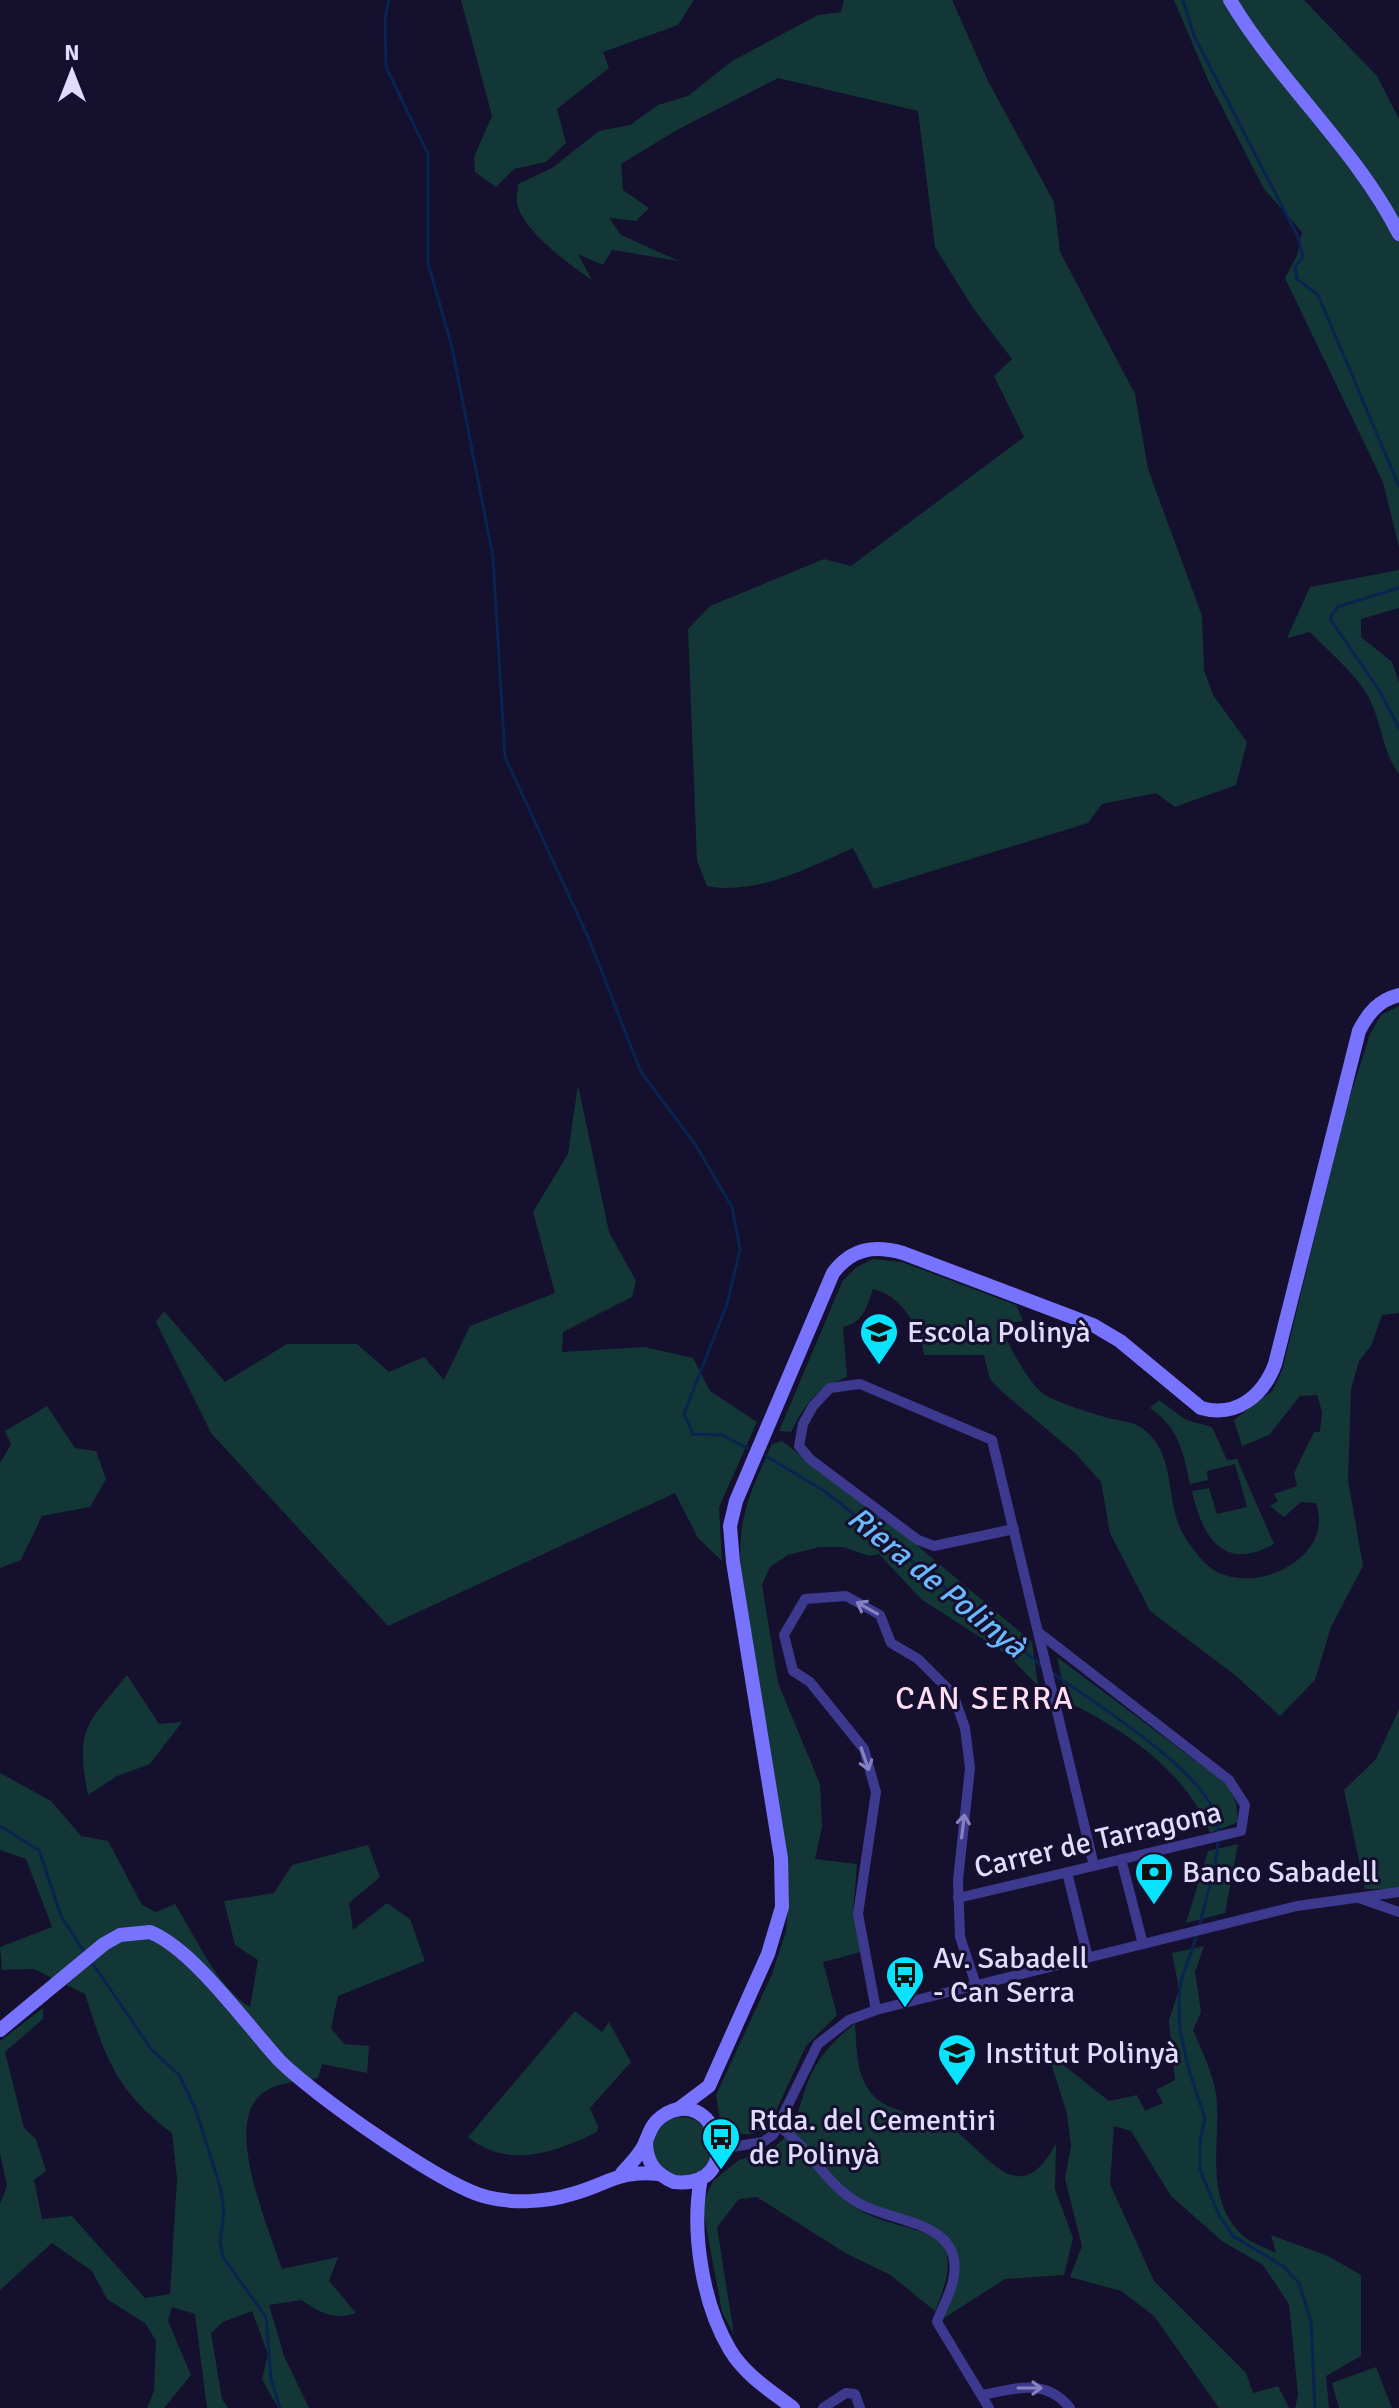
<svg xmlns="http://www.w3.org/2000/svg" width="1399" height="2408" viewBox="0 0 1399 2408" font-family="Signika,sans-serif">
	<rect width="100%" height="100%" fill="#15102d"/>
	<path fill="#133736" d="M461,0H694L678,25L603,52L609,68L557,109L566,143L546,162L514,169L496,187L475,172L474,157L492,116Z
		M844,0H952L988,81L1054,202L1060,252L1135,394L1148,469L1202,616L1204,670L1213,695L1247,742L1236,785L1175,807L1156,793L1102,804L1088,823L874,889L853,848C810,867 755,896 707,886L697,860L688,629L710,606L824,559L851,566L1024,437L994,376L1012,359L973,308L935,247L918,111L778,78L677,130L621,164L623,190L649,208L636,221L609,218L621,235L679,261L612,250L603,265L578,254L592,280C571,266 521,229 517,203C516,198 518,190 518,184L552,168L599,131L630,125L658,105L688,96L732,61L818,15L841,12Z
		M1174,0H1304L1377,76L1399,119V547L1383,482L1285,278L1297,256L1302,232L1264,189L1208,80Z
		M1399,570V608L1361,619V637L1392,662L1399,682V774C1380,748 1382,715 1363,688C1349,668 1327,650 1310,632L1287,638L1310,587Z
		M1399,1006V1313L1382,1315L1371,1346L1359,1361L1351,1389L1348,1480L1363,1566L1331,1627L1315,1680L1280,1716L1235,1675L1150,1611L1110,1533L1101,1482L1075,1453L1000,1390L990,1379L984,1355H924C921,1328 901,1295 873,1289C866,1308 864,1322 843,1327L847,1377C814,1391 807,1401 791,1432L779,1431L843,1280L857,1267L873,1259L902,1262L1016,1305L1023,1321L1001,1324C1005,1341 1030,1386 1045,1395C1063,1405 1089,1412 1108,1418C1120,1421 1133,1421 1143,1429C1173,1450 1167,1492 1178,1523C1182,1535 1196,1554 1205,1563C1244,1602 1337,1561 1316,1503L1301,1502L1284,1517L1270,1506L1278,1501L1274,1494L1297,1486L1294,1473L1314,1432H1320L1322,1412L1317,1395L1300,1396L1269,1435L1242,1446L1234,1420L1272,1391L1282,1371L1346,1109L1370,1034L1381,1015Z
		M578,1085L609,1232L636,1281L632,1297L563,1332L562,1352L645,1347L693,1358L710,1391L757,1422L719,1507L722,1561L698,1538L675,1493L388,1626L211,1433L156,1322L164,1311L225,1382L287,1344H357L389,1372L424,1357L444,1380L470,1326L555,1293L533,1212L568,1154Z
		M1159,1400L1186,1420L1212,1427L1227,1460L1237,1459L1274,1544C1223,1573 1202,1536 1192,1491L1209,1488L1217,1514L1247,1507L1235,1464L1207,1471L1208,1480L1190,1484C1183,1451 1179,1428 1150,1408Z
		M47,1406L75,1448L96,1451L106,1479L90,1507L42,1516L21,1560L0,1568V1463L11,1444L5,1431Z
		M782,1441L913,1542L1032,1642L1038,1686L1009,1656L921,1599L879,1554L869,1556L843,1547H819L788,1555L770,1567L762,1585L778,1683L820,1784L822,1827L815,1859L857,1864L853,1912L861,1952L823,1962L837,2015L806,2046L769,2126L752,2134H736L720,2119L716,2095L772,1974L786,1931L789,1893L741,1580C737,1518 747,1500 772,1444Z
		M1057,1657L1228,1785L1236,1803L1238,1822L1210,1833C1189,1774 1122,1727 1067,1702Z
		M127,1675L159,1724L182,1722L150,1764L117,1776L88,1795C75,1729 86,1725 127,1675Z
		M1399,1709V1896L1383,1889H1365L1344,1790L1376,1759Z
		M0,1773L51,1801L81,1836L108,1841L142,1905L156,1912L175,1904C196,1937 216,1986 250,2007L258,1960L235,1945L224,1901L274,1893L292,1865L368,1845L380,1877L349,1903L353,1930L387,1903L410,1919L425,1961L338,1996L331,2028L344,2044L369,2046L367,2073L322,2064L318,2078C297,2082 268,2082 255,2101C229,2138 269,2229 282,2269L338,2257L329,2281L356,2313C333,2321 320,2312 301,2300L269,2305L284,2356L309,2408H278L262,2379L268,2354L252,2311L223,2322L211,2333L222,2399L228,2408H207L195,2314L172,2307L168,2321L191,2375L164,2408H147L154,2391L156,2341L146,2324L107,2299L92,2271L52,2243L0,2290V2204L7,2186L0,2153V2041L43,2008V2019L5,2052L24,2128L36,2139L46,2171L34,2180L42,2219L72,2216L145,2298L170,2294L177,2179L172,2133C116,2091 106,2059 85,1994L34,1969L2,1970L0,1947L52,1927L26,1859L0,1850Z
		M1238,1844L1225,1913L1186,1923L1208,1851Z
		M1204,1946L1195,1972L1201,2012L1193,2030C1202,2051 1212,2071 1216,2094C1222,2143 1202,2197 1243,2236C1252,2243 1266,2248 1276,2253L1271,2235L1328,2256L1361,2275V2356L1326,2376L1329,2408H1295L1298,2395L1289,2304L1263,2265L1222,2241L1171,2196L1131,2131L1114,2126L1110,2184L1154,2281L1246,2373L1253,2393L1278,2386L1289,2408H1219L1154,2316L1121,2291L1070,2277L1082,2246L1065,2179L1071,2146L1067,2114L1048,2053L1109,2101L1137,2095L1145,2111L1163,2103L1156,2090L1175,2080L1169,2020L1179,1990L1172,1953Z
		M575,2011L602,2032L609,2022L631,2062L590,2108L598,2126L597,2132C557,2152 508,2170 468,2137Z
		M855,2023C857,2049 855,2080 877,2099C896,2115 931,2114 952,2128C989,2155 1020,2213 1056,2143L1055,2189L1073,2238L1064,2275L1005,2279L941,2320L954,2248C940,2215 900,2223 874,2208C862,2201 847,2193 837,2184C820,2167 812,2147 792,2132C809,2078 809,2061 855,2023Z
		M652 2147a30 30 0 1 1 60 0a30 30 0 1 1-60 0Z
		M786,2136C810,2156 824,2184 849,2203C904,2244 978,2210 935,2311L889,2274L847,2254L757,2197L739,2199L717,2227L734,2335L722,2312L702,2204L713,2181L739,2160L773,2149Z
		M1376,2367L1392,2408H1339L1332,2383Z"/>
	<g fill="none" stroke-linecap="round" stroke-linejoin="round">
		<path stroke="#0a2452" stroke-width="3" d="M389,0L385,19L386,67L428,154V263L452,347L493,557L505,757L589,939L641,1072L695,1144L732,1207L740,1249L727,1304L684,1414L693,1434L722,1435L747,1448
			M1183,0L1194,36L1298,237L1303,257L1295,267L1297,279L1318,295L1399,486
			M1399,588L1337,607L1330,619L1379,690L1399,728
			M766,1456L826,1492L1041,1665
			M1051,1672C1090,1700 1216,1777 1218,1826C1220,1861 1206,1895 1199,1928
			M0,1826L39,1850L61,1916L85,1953
			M1197,1935L1181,1981L1179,2001L1180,2030L1188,2067L1205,2118L1200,2141V2170L1219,2215L1233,2236L1283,2266L1299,2283L1311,2322L1315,2408
			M91,1961L151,2049L179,2075L196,2110L221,2190L224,2212L220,2242L223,2257L266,2317L271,2379L280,2408"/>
		<path stroke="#3d398e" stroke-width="10" d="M1014,1529L934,1546L918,1540L810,1459L799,1446L803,1424L813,1406L830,1388L860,1384L992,1440L1094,1866
			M1121,1859L1143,1944
			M1067,1872L1088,1958
			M958,1898L1241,1831L1245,1805L1229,1780L1038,1632
			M1359,1898L1399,1912
			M876,2010L858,1914L876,1792L864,1749L810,1682L793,1671L784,1635L805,1599L846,1596L880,1615L891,1643L918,1659L953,1694L965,1728L970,1768L958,1880L960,1937L976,1985
			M780,2127C809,2148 824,2181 855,2201C888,2223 962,2219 954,2275C953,2290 942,2307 937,2322L989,2408
			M719,2149L763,2142L773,2135L818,2044L849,2020L876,2010L1297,1906L1399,1892
			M983,2395C1016,2388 1046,2378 1070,2408
			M823,2408L846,2393L855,2394L860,2408"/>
		<path stroke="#7873ff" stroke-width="14" d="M1230,0C1278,81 1358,151 1399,234
			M0,2030L104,1944L120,1935L150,1932C193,1949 246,2024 279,2060C311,2093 444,2187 487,2197C513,2204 546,2202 572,2194C609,2184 617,2170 659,2174
			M677,2110L709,2086L768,1954L782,1907L781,1858L733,1562L730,1526L736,1501L833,1273C852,1248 874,1245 903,1253L1093,1325L1120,1341L1201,1408C1236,1418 1263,1396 1275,1364L1359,1031C1368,1013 1379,1000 1399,995
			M622,2173C629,2166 636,2158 642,2149C649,2137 649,2126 661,2117C715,2078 750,2190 674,2182C655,2174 646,2162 646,2142
			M701,2178C691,2231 702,2303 730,2350C745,2375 771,2391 793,2408"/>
	</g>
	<defs><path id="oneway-shaft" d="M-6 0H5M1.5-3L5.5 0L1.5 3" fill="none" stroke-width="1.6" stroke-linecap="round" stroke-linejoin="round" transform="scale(2)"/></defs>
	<g stroke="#8682c1">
		<use href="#oneway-shaft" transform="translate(867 1608) rotate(-151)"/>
		<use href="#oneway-shaft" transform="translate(865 1759) rotate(71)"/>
		<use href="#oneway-shaft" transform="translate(963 1826) rotate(-83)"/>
		<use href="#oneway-shaft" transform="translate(1030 2388)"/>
	</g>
	<defs>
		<g id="school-pin" transform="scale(2)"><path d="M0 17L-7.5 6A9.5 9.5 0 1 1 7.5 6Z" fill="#08e4ff" stroke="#15102d"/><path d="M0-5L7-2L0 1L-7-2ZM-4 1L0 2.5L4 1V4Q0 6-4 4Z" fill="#111"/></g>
		<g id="bank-pin" transform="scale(2)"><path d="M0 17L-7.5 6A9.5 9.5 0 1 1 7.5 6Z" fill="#08e4ff" stroke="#15102d"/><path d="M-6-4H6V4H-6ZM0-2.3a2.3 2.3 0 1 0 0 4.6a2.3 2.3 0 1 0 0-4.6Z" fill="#111"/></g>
		<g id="bus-pin" transform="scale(2)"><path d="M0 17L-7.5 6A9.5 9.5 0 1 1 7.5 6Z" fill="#08e4ff" stroke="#15102d"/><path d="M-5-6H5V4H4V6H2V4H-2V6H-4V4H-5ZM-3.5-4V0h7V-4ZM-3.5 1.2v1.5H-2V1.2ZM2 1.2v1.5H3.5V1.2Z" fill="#111"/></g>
	</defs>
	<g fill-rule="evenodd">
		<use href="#school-pin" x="879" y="1332"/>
		<use href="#bank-pin" x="1154" y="1872"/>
		<use href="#bus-pin" x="905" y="1975"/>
		<use href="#school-pin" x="957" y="2053"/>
		<use href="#bus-pin" x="721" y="2137"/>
	</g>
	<g text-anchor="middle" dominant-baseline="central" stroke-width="6" stroke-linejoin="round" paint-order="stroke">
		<g font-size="30" fill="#e0dcff" stroke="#15102d" text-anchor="start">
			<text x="907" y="1332">Escola Polinyà</text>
			<text x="1182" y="1872">Banco Sabadell</text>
			<text x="933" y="1958">Av. Sabadell<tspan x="933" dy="34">- Can Serra</tspan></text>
			<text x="985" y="2053">Institut Polinyà</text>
			<text x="749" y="2120">Rtda. del Cementiri<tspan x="749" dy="34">de Polinyà</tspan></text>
		</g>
		<g font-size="30" fill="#e0dcff" stroke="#15102d">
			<text transform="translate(1098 1840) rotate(-13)">Carrer de Tarragona</text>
		</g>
		<g font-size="32" font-style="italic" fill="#6ab9ff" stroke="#15102d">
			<text transform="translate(937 1582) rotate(39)">Riera de Polinyà</text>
		</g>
		<g font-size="32" letter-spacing="2" fill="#ffdef3" stroke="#15102d">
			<text x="985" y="1698">CAN SERRA</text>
		</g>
	</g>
	<g transform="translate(72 72)" stroke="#15102d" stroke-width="6" paint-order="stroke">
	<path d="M0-6L14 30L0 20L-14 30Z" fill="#e0dcff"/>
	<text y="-12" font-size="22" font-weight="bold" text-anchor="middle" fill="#e0dcff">N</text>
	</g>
</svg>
